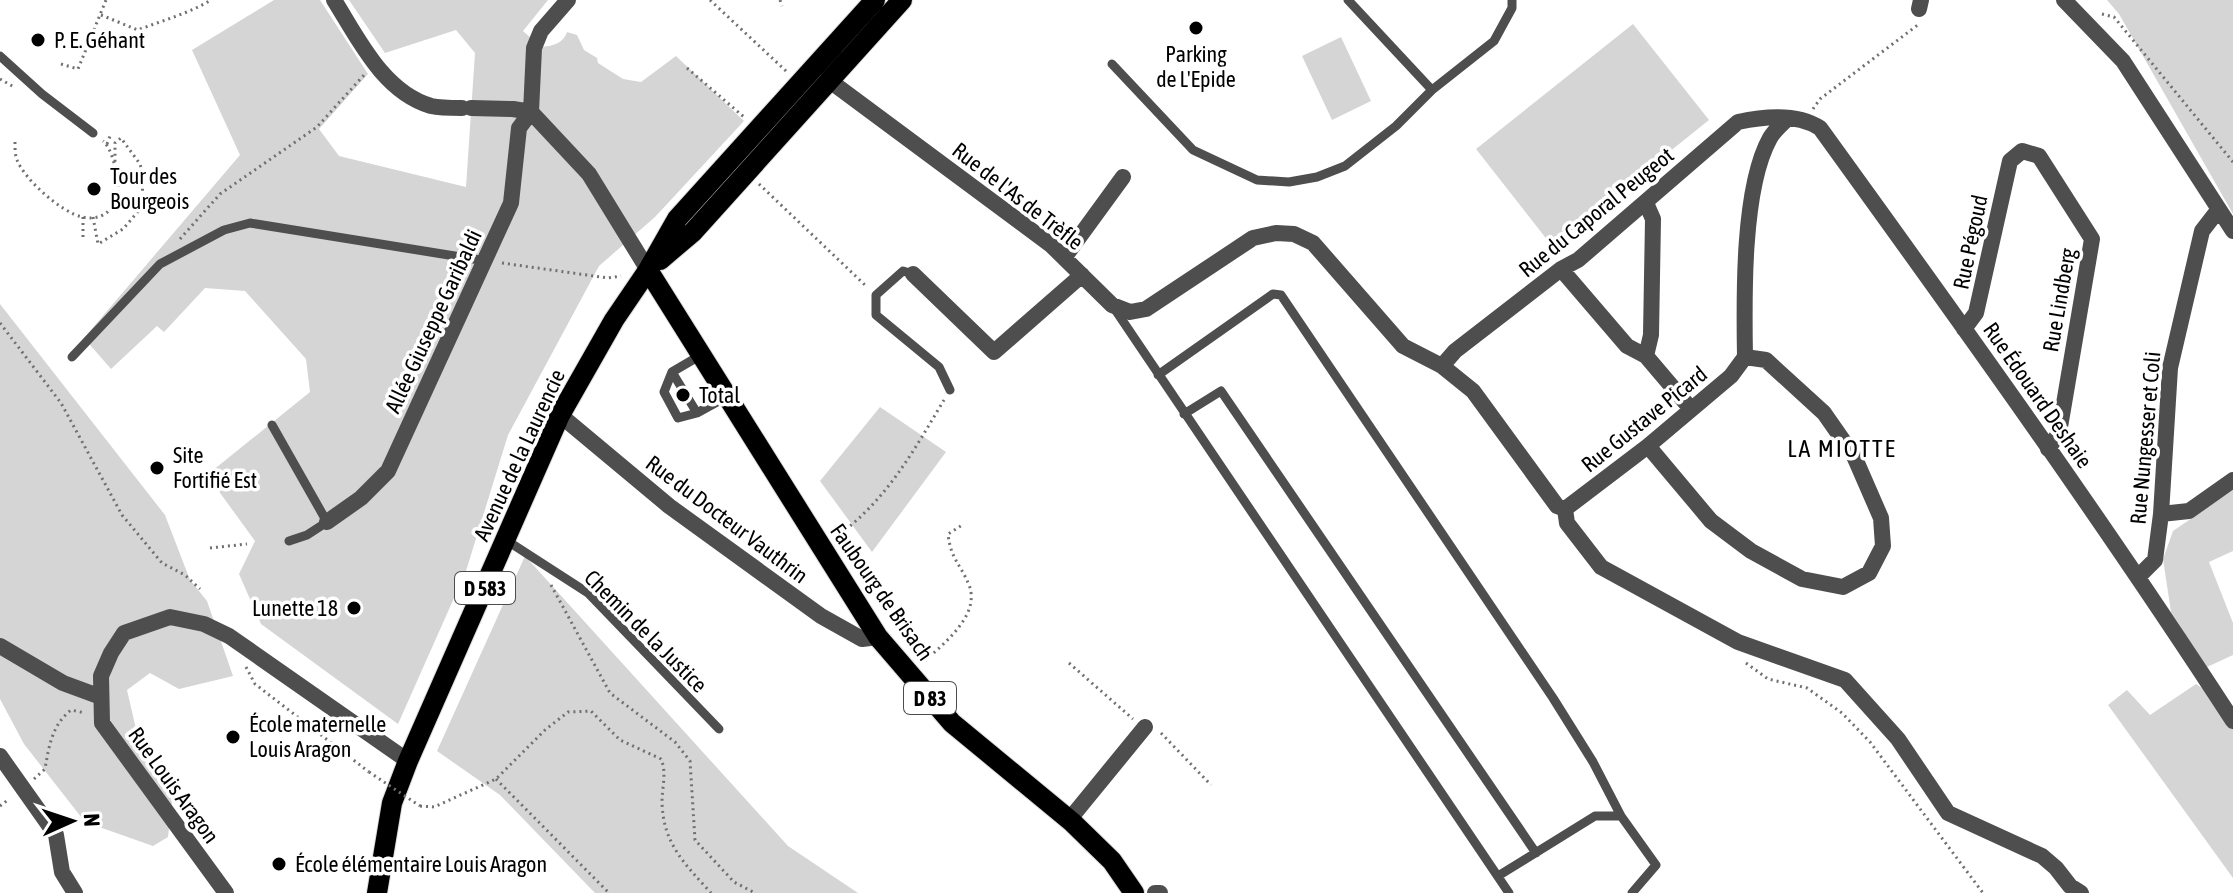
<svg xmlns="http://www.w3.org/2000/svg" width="2233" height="893" viewBox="0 0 2233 893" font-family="'Asap Condensed',sans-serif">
	<rect width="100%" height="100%" fill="#fff"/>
	<path fill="#d5d5d5" d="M274,0H320L368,74L319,129L339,156L466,187L475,53L456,30L385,53L349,0H548L523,31L541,47C552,46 563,44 567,32L577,35L584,50L597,58L598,63L623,79L641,82L676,56L744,121L655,217L599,266L508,435L466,571L398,724L261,624L239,574L255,541L207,475L310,392L306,359L245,291L205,288L164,332L157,326L111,369L84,338L240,155L192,50Z
		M2107,0H2233V214L2119,14Z
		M1633,24L1709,120L1552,246L1476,149Z
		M1341,37L1371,101L1332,120L1302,56Z
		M0,304L165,515L190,580L207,601L233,676L179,689L150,673L127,690L136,729L175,777L168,837L153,846L85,822L24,744L0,699Z
		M880,407L946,452L872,552L820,481Z
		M2233,490V551L2209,562L2233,623V655L2207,667L2171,612L2163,559L2173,531Z
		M525,556L788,846L858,893H595L500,795L437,751Z
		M2196,684L2233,709V878L2108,705L2127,690L2150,715Z"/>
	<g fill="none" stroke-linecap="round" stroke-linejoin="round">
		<g stroke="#dbdbdb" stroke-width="22">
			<path id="primary" d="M660,260L693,232L902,0
				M648,270L878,637L952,723L1072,822L1112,861L1134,893
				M377,893L392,803L408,761L560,415L614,320L648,270L677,219L875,0"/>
		</g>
		<path stroke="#707070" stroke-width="3" stroke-dasharray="2 4" stroke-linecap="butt" d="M710,0L786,71
			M780,0L782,6
			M2102,14L2114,17L2233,162
			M101,15L138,30C163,20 188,14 211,0
			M61,64L78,69L106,0
			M687,68L744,117
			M0,79L14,87
			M1813,109L1820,99L1919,24
			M15,142C15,148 15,155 17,160C25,180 61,212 82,217C110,223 123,198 117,174C114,163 111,148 103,141
			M107,144L110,136
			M759,184L866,286
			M83,217V237
			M93,217L98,244L123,229L142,207L143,174L140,164L121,138L115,143V163
			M180,239L220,194L317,127L364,75
			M502,263L608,278L621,276
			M0,323L61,403L122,515L162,563L185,575L200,589
			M836,537C886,501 913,452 944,400
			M210,548L247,544
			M551,585L610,693L675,742L690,761L695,840L734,882L755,893
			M925,661C943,644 981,615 969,585C960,563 951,560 948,534L964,524
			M1069,663L1133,719
			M1746,663L1768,679L1807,688L1842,713L1870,742L1983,893
			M246,667L255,684L369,772
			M1161,733L1211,785
			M34,779L45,769C49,746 52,725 71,710L85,713
			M496,779L609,893
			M0,806L9,799
			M420,806L434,807L496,779L545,730L568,712L591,711L620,740L661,759C667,773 662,787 662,802C663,844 685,864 711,893"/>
		<path stroke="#4e4e4e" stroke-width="9" d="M1348,0L1432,90
			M0,56L42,94L93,133
			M1112,64L1193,150L1257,180L1289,182L1317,177L1345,166L1396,126L1432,90L1494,41L1512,8V0
			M913,274L903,271L876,295V315L939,367L950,390
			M1114,308L1509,893
			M701,355L672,372L664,392L678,418L697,413L726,397
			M72,357L160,264L224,230L250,223L486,261
			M672,372L697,413
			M1158,375L1273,294L1281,295L1553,698L1593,762L1621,816
			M1184,414L1221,391L1536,853
			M272,425L327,522L307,535L289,541
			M506,540L588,593L719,729
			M1498,876L1595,816H1621L1656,865L1632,893"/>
		<path stroke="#4e4e4e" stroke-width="16" d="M334,0C358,38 383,92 431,106C440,108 452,108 462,108
			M2064,0L2123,61L2233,231
			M1919,9L1921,0
			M835,46L828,68L830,81L1051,245L1112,305L1130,312L1146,309L1253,238L1276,233L1294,234L1313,243L1403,346L1442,366L1473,391L1557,506L1565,509
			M471,108L513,109L531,112L589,174L648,270
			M531,112L534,48L541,31L568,0
			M1646,203L1653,219L1651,335L1646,356
			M1064,258L1123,177
			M1561,269L1627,346L1646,356L1691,409
			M913,274L994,352L1082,275
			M1964,329L1976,313L2010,161L2022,151L2039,156L2092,239L2059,433L2048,449
			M1745,357C1744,299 1742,188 1770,138C1774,131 1781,125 1786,120
			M1442,366L1455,351L1561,269L1578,260L1738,122C1765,116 1797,113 1820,128C1961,323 2102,519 2233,721
			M560,415L669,506L821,616L862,639L878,637
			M1648,446L1711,521L1751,551L1802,579L1843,587L1869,573L1883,546L1881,518L1854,456L1824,413L1766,360L1745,357
			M1565,509L1567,523L1601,567L1738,642L1845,680L1898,739L1948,813L2042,856L2056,868L2070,886L2081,893
			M1565,509L1648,446L1731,376L1745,357
			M2161,514L2189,511L2233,480
			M327,522L361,498L388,471L511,203L519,128L531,112
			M2139,576L2155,560L2161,514L2170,368L2202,231L2219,209
			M0,646L63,683L101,697
			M0,756L56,835L62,872L75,893
			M1069,820L1145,727
			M226,893L102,723L101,676L111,653L124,633L170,617L204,624L229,636L408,761
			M1155,893H1160"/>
		<use href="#primary" stroke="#000" stroke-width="20"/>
		<path stroke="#707070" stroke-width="3" stroke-dasharray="2 4" stroke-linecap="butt" d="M369,772L420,806"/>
	</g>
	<g fill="#000" stroke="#fff" stroke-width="3">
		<circle cx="1196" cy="28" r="8"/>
		<circle cx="38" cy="40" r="8"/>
		<circle cx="94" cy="189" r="8"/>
		<circle cx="683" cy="395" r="8"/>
		<circle cx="157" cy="468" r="8"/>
		<circle cx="354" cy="608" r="8"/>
		<circle cx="233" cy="737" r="8"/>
		<circle cx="279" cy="864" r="8"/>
	</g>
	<g text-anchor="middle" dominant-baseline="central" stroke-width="7" stroke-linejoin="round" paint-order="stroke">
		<g fill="#fff" stroke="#4c4c4c" stroke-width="2">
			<rect x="455" y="572" width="60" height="32" rx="6"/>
			<rect x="904" y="682" width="52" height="32" rx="6"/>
		</g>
		<g font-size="20" font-weight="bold" fill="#000">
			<text x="485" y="588">D 583</text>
			<text x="930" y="698">D 83</text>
		</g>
		<g font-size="22" fill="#000" stroke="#fff" text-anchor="start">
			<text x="54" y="40">P. E. Géhant</text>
			<text x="1196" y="54" text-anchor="middle">Parking<tspan x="1196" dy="25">de L'Epide</tspan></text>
			<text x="110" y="176">Tour des<tspan x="110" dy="25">Bourgeois</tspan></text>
			<text x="699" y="395">Total</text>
			<text x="173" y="455">Site<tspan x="173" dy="25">Fortifié Est</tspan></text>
			<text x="338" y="608" text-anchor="end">Lunette 18</text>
			<text x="249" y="724">École maternelle<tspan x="249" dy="25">Louis Aragon</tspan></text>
			<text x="295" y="864">École élémentaire Louis Aragon</text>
		</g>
		<g font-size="22" fill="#000" stroke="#fff">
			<text transform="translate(1018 196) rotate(38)">Rue de l'As de Trèfle</text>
			<text transform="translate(1596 212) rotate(-39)">Rue du Caporal Peugeot</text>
			<text transform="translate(1970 242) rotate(-78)">Rue Pégoud</text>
			<text transform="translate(2059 300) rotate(-80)">Rue Lindberg</text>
			<text transform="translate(433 321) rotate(-65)">Allée Giuseppe Garibaldi</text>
			<text transform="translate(2038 395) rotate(55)">Rue Édouard Deshaie</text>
			<text transform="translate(1644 419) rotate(-39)">Rue Gustave Picard</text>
			<text transform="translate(2145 438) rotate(-85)">Rue Nungesser et Coli</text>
			<text transform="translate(519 455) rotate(-65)">Avenue de la Laurencie</text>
			<text transform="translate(727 519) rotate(37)">Rue du Docteur Vauthrin</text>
			<text transform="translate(882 592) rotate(55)">Faubourg de Brisach</text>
			<text transform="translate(646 631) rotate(45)">Chemin de la Justice</text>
			<text transform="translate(174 785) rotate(54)">Rue Louis Aragon</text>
		</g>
		<g font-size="24" letter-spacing="2" fill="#000" stroke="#fff">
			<text x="1842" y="448">LA MIOTTE</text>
		</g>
	</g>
	<g transform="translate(72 821) rotate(87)" stroke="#ffffff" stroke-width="6" paint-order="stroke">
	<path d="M0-6L14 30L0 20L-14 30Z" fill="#000000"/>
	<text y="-12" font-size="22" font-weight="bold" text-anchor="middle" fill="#000000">N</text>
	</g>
</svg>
